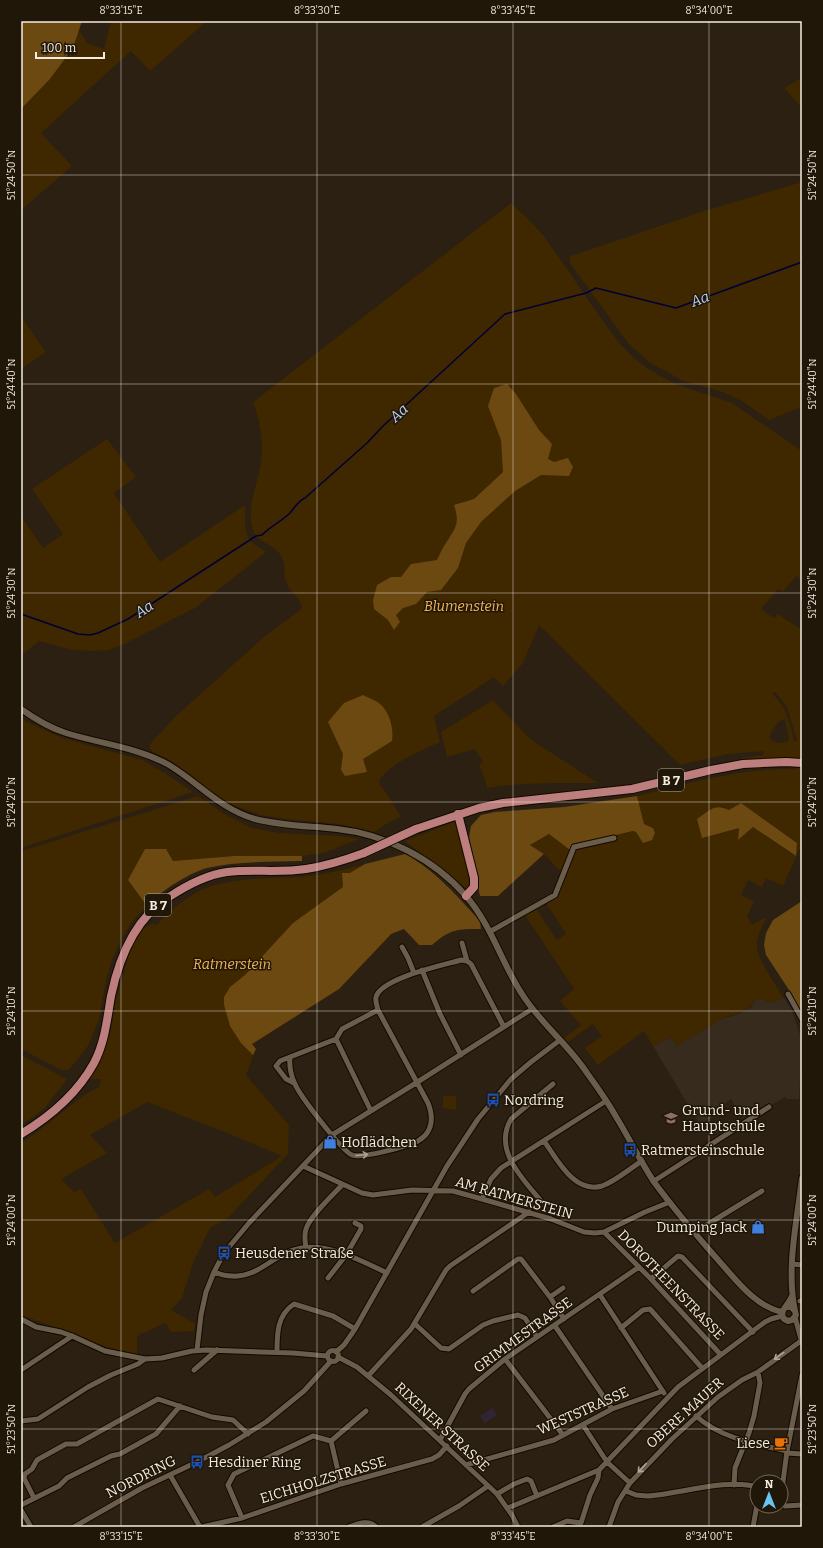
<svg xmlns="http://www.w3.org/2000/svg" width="823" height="1548" viewBox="0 0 823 1548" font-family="Bitter,serif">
	<rect width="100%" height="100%" fill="#2b2011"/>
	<path fill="#372b1d" d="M783,997L791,1008L801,1038L802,1047L799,1099H787L785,1097L771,1105L769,1103L743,1119L731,1099L717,1109L719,1113L700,1125L653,1046L671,1037L677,1046L719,1020L738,1014L751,1007L755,1000L760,998L771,1003Z"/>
	<path fill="#302533" d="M492,1408L497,1415L485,1423L480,1416Z"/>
	<path fill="#3f2700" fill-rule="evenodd" d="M111,21H207L150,71L131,51L41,133L72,166L21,210V109L50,79L73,48L79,30L87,43L104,49Z
		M802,78V108L784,88Z
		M802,182V407L769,420L742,401L723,392L683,381L649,362L629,344L569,262L570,256L577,254L704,211Z
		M511,203L532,223L544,236L608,328L621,345L634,358L647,368L673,383L732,403L802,451V580L796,576L783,592L778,589L761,609L774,618L778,614L802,630V844L783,886L766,878L762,887L748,880L741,895L754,901L747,917L752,925L764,918L766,919C762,927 758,934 757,943C756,959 775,983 783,997L771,1003L760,998L755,1000C747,1014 731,1013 718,1021C704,1029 691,1038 677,1046L671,1037L653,1046L644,1031L598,1065L585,1048L602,1036L593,1024L568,1042L564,1038L581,1025L560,1001L574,989L525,915L536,909L557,940L566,934L546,903L557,896L565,875L562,873L544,854L530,845L549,834L572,845L633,831L636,832L644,843L653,828L644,824L637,796C689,783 741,768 795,769V759L741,761V758L764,755V751L728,754L680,765L539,625L523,663L505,684L503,686L494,677L434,716L440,742C423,750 386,765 379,782L401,817L389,822L374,832L339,824L285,819L261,815L232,805L211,793L189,775L168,759L153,752L150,748V744L176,716L235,663L264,637L300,610L302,607C300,597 289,592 286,582C283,571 287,560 277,551C268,542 255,542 252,527C248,510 254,493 258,477C265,452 262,426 253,402ZM775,692L787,707L797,741H794C790,724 787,706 772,694ZM785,719L789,738L787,742L777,743L769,738C773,730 775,722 785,719ZM741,803L797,843L795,856L753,827L738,839L739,828L722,806L729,810Z
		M21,316L46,352L21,369Z
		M107,439L136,477L114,493L160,562L245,505C246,516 243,532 251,541C254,545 262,549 266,552L195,608L126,643L109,650L95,651L72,650L39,641L21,656V516L43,548L63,534L32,489Z
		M493,700L530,739L598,783C560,783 524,782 487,788L484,777L479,766L483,762L475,749L447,757L441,732Z
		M21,718L29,723L62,738L142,760L168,775L193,792L21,848Z
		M198,796L226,815L252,828L279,833L341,836L359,839L324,853L302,856H234L173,861L128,880L147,906L132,922L123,936L112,960L106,981L99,1020L88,1046L69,1070H61L21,1049V851Z
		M456,821C458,841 466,858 469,877C470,882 470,886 467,889L405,841Z
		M365,864L363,866L454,894L481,922L453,905L376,907L392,934L339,989L251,1045L255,1051L246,1075L289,1125L288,1154L228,1218L210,1228L193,1263L182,1298L171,1310L195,1324L194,1331L171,1332L165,1323L137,1336V1355L93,1343L77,1335L21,1315V1143C49,1126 71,1101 100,1086L101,1079H90L99,1062L111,1030L116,999L129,954L136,939L144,928L154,923L156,925C169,912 183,900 199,891C219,881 252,878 275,878C283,877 291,878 299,877C322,875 343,870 365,864ZM147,1102L232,1135L282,1156L215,1197L209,1189L115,1243L81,1189L74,1192L61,1179L107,1153L90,1135Z
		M21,1055L67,1079L45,1108L21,1125Z
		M443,1096H456V1110L443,1108Z"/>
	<path fill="#6b4911" d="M21,21H82L73,48L50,79L21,109Z
		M507,384L516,394L539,430L552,444L548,459L554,462L568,458L573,467L569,476L541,475L515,491L481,522L466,543L458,568L441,590L427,592L416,604L403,608L396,615L400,622L394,630L388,620L374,609L373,600L377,585L391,577H401L411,564L437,560C440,554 442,548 446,543C456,527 460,524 454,505L474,499L503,472L501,440L488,406L494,388Z
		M363,695C368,698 376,700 380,704C390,712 394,730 392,741L363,759L367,772L345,776L341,770L343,754L328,722L344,703Z
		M637,796L644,824L653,828L655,833L652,840L643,843L636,832L633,831L573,845L570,850L549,834L530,845L544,854L498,896H480L478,887V881L469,837L471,826L481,815L495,812L564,807Z
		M741,803L797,843L796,856L753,827L738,840L739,828L702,838L697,819C709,811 714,803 729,810Z
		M145,849H166L173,861L234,856H302V861C271,862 238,861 207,868C189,873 159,892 147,906L128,880Z
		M405,854C435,870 457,896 480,921L481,929C458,929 450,929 432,945H419L404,929L391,934L339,989L252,1044L256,1049L253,1055L241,1043L230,1026L224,1005V997L230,987L245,975L293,923L343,887L342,873H350L365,864Z
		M802,901V1014L791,993L766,955L764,945L766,933L773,920Z"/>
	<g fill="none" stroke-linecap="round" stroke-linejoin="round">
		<path stroke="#003" stroke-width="1.5" d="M21,614L78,634L90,635L98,633L128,619L256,536L262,535C270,526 281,522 290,513C295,507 298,501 305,498L367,443L383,426L505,314L586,293L596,288L676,308L802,262"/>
		<g stroke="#130900" stroke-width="7">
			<path id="minor" d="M491,931L555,895L574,847L614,838
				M462,943L467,961
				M402,947L408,958L414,973
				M422,970L440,1014L461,1055
				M788,994L802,1019
				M378,1010L428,1103C432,1113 433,1124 427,1133C425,1136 421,1139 418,1141C408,1146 362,1159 352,1155C342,1151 300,1096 295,1084C291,1077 289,1065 290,1057L336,1039L342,1029L378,1010C377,1006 375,1001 376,997C381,978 444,965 461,960L467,961L471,964L504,1027
				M336,1039L371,1111
				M290,1057L280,1061L276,1066L286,1079L294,1083
				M544,1141C557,1159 574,1194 602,1186C616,1181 629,1169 642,1161
				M303,1166L362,1193L373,1195L412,1190L453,1191L482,1199L551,1219L584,1232L595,1233L604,1232L645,1212L670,1202
				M654,1181L769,1107
				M482,1199L491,1179L501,1168L606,1101
				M541,1201C522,1178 493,1150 511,1119L553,1084
				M604,1232L651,1279L721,1355
				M695,1232L762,1191
				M306,1248C305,1242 304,1235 306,1229C310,1216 332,1196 342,1185
				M792,1264L802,1265
				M214,1272C219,1274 226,1276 232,1276C256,1278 272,1257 293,1250C324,1240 360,1260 387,1273
				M328,1278L346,1255L361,1229V1226L355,1223
				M651,1279L678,1256L682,1257L753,1332
				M473,1291L518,1259H521L550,1297L564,1319
				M600,1295L664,1393
				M550,1297L563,1288
				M800,1301H802
				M795,1317L802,1343
				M21,1319L36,1327L61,1332L72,1336L105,1351L145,1359L162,1358L192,1351L207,1350L293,1353L327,1356
				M415,1324L441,1348L449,1349L483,1325L493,1321L518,1315L525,1318L537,1337
				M555,1326L612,1409
				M621,1328L643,1310L650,1309L702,1368
				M197,1350L201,1315L206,1292L214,1272L224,1253L249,1223L332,1135L416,1083L532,1009
				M327.5 1356a5.5 5.5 0 1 1 11 0a5.5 5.5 0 1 1-11 0Z
				M277,1352C277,1334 277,1315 294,1304L333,1316L355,1329
				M336,1352L344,1345L355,1329L447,1166L478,1119L511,1079L531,1062L560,1040
				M338,1357L357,1367L391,1395L497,1494L512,1515L518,1527
				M505,1359L563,1435
				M21,1370L72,1336
				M194,1370L217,1350
				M368,1376L411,1329L446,1270L450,1266L529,1212
				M696,1416C720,1438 756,1444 787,1451
				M21,1421L38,1419L88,1387L111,1375L138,1364L145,1359
				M583,1425L607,1462L630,1483
				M440,1440L465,1394L469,1389L505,1359L639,1267
				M787,1453L802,1454
				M466,1465L554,1440L612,1409L663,1391
				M170,1475L200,1527
				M341,1484L331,1441L366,1411
				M734,1485L735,1468L749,1433L754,1416L760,1383L758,1372
				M626,1491L636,1495L647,1496C679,1494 727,1478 757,1487
				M497,1494L514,1484L527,1479L531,1481L537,1496
				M781,1497L787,1451L802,1375
				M34,1498L24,1478L25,1474L32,1469L37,1460L66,1444H77L158,1399L212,1417L233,1420L248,1434
				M781,1501L785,1506L802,1505
				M21,1505L59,1486L67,1478L111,1456L120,1454L156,1434L180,1406
				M508,1508L599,1470L678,1387L765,1322L771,1319L782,1316
				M21,1510L31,1527
				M242,1518L228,1485L234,1474L313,1436L331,1441
				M74,1527L142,1488L197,1462L229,1445L266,1422L304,1391L331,1361
				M202,1527L242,1518L341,1484L432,1459L439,1455L447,1446
				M349,1527C357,1524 369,1519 376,1527
				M422,1527L459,1506L488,1486
				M553,1527L567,1521L581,1523L590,1495L598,1478L599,1470
				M609,1527L618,1502L630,1483L672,1439L718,1397L742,1380L758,1372L801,1341
				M753,1527L757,1505"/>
		</g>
		<g stroke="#130900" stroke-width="8">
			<path id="tertiary" d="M21,709C35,719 50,728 66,733C101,744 137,747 169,765C199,783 220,809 255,819C282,826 310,826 337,829C385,834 434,859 466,896C492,926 501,962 522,994C540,1023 568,1044 587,1073C598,1088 609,1104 618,1120C630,1140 641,1162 654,1182C674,1209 697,1236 719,1261C737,1281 755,1306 782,1312
				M786,1307H791L795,1311L796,1315L792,1320L788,1321L784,1319C778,1311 789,1305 792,1296
				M795,1311C786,1268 797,1221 802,1178"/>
		</g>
		<g stroke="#130900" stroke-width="10">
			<path id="primary" d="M458,814L474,878V887L466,896
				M416,829L479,808L503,803L632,789L711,770L743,764L786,762L802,763
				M21,1134C51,1116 77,1094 94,1063C105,1042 107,1019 111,996C119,958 135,918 169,897C187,885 206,875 227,872C253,869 280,873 306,869C326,866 345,860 364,853"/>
		</g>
		<use href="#minor" stroke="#6a5d4c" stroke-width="5"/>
		<use href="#tertiary" stroke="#6a5d4c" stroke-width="6"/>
		<use href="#primary" stroke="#bc7f7e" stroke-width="8"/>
		<g stroke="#130900" stroke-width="10" stroke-linecap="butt">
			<path id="primary-bridge" d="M364,853L416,829"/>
		</g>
		<use href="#primary-bridge" stroke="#bc7f7e" stroke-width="8"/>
	</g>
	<defs><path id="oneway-shaft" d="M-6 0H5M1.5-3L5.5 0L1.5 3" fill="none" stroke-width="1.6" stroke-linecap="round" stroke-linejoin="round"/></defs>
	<g stroke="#afa497">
		<use href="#oneway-shaft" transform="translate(362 1155) rotate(-5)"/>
		<use href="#oneway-shaft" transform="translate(779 1356) rotate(144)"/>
		<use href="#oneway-shaft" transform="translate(642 1468) rotate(133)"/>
	</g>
	<path fill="none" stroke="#f4ece2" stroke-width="1" stroke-opacity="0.45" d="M121,21V1527M317,21V1527M513,21V1527M709,21V1527M21,175H802M21,384H802M21,593H802M21,802H802M21,1011H802M21,1220H802M21,1429H802"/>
	<defs>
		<g id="bus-bare" transform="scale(1.08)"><path d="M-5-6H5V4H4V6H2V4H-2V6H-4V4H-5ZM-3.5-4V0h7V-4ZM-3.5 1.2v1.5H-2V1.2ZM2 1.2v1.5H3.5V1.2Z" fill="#1a4fb4" stroke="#211708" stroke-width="2.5" paint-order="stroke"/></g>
		<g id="school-bare" transform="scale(1.08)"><path d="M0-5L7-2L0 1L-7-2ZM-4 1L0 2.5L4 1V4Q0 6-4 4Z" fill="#8d6e63" stroke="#211708" stroke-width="2.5" paint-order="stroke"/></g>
		<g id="shop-bare" transform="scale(1.08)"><path d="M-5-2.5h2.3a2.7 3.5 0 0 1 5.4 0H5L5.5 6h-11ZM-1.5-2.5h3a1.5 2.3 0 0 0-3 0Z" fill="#3f7fe0" stroke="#211708" stroke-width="2.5" paint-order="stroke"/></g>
		<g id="cafe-bare" transform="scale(1.08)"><path d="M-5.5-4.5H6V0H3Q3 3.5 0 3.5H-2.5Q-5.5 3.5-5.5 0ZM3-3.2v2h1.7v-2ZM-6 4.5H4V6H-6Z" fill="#e8710a" stroke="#211708" stroke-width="2.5" paint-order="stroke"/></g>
	</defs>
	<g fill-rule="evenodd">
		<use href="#bus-bare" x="493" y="1100"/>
		<use href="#school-bare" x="671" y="1118"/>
		<use href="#shop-bare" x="330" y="1142"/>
		<use href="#bus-bare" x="630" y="1150"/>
		<use href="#shop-bare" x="758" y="1227"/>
		<use href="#bus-bare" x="224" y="1253"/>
		<use href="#cafe-bare" x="781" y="1443"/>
		<use href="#bus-bare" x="197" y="1462"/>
	</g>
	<g text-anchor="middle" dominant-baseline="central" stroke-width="3" stroke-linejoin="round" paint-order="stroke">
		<g fill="#211708" stroke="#b5aca1" stroke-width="1">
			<rect x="658" y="769" width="26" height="22" rx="3"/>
			<rect x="145" y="894" width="26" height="22" rx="3"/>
		</g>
		<g font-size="13" font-weight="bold" fill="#f4ece2">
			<text x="671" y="780">B 7</text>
			<text x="158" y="905">B 7</text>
		</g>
		<g font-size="14" font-style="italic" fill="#f5b656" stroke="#211708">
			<text x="464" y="606">Blumenstein</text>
			<text x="232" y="964">Ratmerstein</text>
		</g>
		<g font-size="14" fill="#f4ece2" stroke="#211708" text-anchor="start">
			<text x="504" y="1100">Nordring</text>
			<text x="682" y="1110">Grund- und<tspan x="682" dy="16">Hauptschule</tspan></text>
			<text x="341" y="1142">Hoflädchen</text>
			<text x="641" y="1150">Ratmersteinschule</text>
			<text x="747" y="1227" text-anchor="end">Dumping Jack</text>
			<text x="235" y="1253">Heusdener Straße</text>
			<text x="770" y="1443" text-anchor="end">Liese</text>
			<text x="208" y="1462">Hesdiner Ring</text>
		</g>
		<g font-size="14" fill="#f4ece2" stroke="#211708">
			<text transform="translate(514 1198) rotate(16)">AM RATMERSTEIN</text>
			<text transform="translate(671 1285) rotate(46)">DOROTHEENSTRASSE</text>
			<text transform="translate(523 1335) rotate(-36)">GRIMMESTRASSE</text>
			<text transform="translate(583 1411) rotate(-24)">WESTSTRASSE</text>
			<text transform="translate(685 1413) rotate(-42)">OBERE MAUER</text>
			<text transform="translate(442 1427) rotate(43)">RIXENER STRASSE</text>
			<text transform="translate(141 1477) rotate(-27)">NORDRING</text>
			<text transform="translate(323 1480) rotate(-17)">EICHHOLZSTRASSE</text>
		</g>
		<g font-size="15" font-style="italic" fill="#bad0f2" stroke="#211708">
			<text transform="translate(700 299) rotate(-20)">Aa</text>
			<text transform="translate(399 413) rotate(-43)">Aa</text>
			<text transform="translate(144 609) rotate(-33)">Aa</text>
		</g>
	</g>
	<rect width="823" height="1548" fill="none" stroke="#211708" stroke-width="44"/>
	<g transform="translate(769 1494)"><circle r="19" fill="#211708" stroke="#756c5f"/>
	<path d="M0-3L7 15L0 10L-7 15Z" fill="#68c4f0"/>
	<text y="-6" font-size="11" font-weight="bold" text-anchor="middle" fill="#f4ece2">N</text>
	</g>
	<path d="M36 52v6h68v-6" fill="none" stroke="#f4ece2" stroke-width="2"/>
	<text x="42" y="52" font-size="12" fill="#f4ece2" stroke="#211708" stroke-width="3" paint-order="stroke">100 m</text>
	<rect x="22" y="22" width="779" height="1504" fill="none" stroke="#f4ece2" stroke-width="1.5"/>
	<g font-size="10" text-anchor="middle" fill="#f4ece2">
		<text x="121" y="14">8°33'15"E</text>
		<text x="317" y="14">8°33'30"E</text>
		<text x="513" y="14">8°33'45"E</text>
		<text x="709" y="14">8°34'00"E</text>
		<text transform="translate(11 175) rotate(-90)" y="4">51°24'50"N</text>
		<text transform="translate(812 175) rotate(-90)" y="4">51°24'50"N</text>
		<text transform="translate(11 384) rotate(-90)" y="4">51°24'40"N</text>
		<text transform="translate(812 384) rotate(-90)" y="4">51°24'40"N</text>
		<text transform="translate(11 593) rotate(-90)" y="4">51°24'30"N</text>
		<text transform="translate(812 593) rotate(-90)" y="4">51°24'30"N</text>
		<text transform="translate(11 802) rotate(-90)" y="4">51°24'20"N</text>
		<text transform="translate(812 802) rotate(-90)" y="4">51°24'20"N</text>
		<text transform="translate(11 1011) rotate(-90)" y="4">51°24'10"N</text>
		<text transform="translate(812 1011) rotate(-90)" y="4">51°24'10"N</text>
		<text transform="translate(11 1220) rotate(-90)" y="4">51°24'00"N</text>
		<text transform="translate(812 1220) rotate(-90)" y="4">51°24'00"N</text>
		<text transform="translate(11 1429) rotate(-90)" y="4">51°23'50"N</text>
		<text transform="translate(812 1429) rotate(-90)" y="4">51°23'50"N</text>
		<text x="121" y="1540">8°33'15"E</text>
		<text x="317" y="1540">8°33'30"E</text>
		<text x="513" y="1540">8°33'45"E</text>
		<text x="709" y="1540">8°34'00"E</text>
	</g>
</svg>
